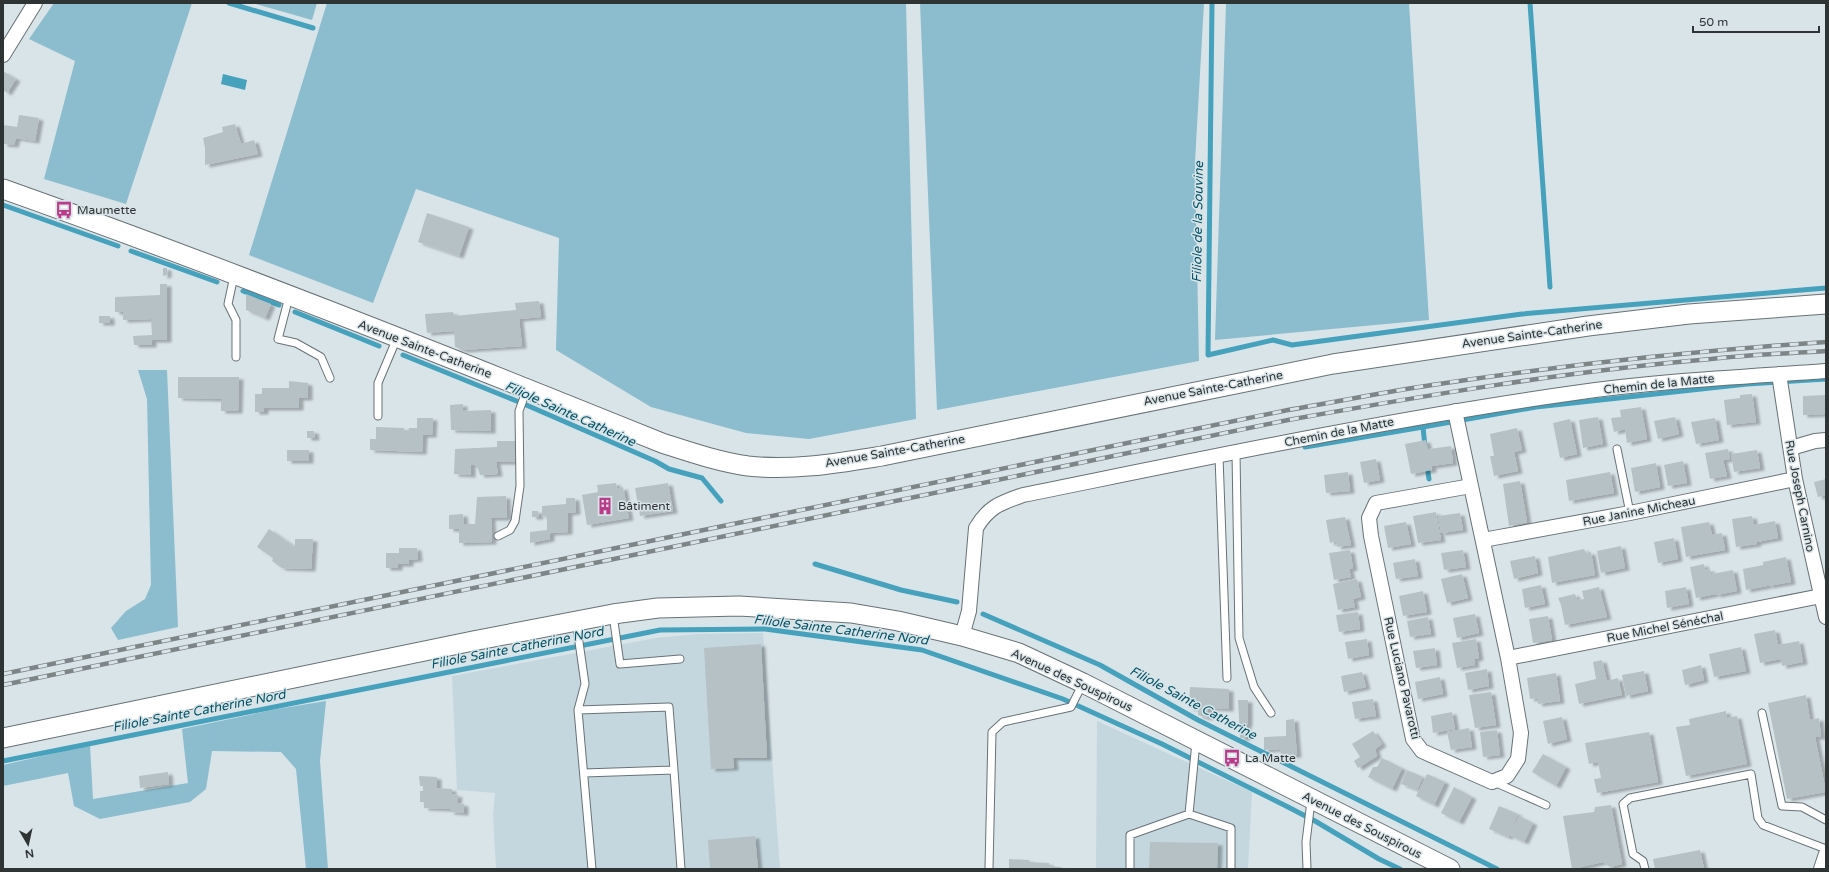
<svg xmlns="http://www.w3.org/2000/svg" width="1829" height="872" viewBox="0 0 1829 872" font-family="'Varela Round',sans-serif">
	<defs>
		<filter id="shadow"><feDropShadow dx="4.5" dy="2.5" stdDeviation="1" flood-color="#0004"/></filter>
	</defs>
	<rect width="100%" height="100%" fill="#d9e4e8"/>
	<path fill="#c4d7de" d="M763,633L780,869H496L493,815L495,793L457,790L452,676L656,638L699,634Z
		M1097,721L1252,792L1248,869H1096Z"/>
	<path fill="#8bbdce" d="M54,3H192L126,204L44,179L75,61L29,39Z
		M252,3H317L312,20Z
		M327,3H906L916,419L809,439L746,433L651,407L556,350L559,238L416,189L373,303L249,255Z
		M920,3H1204L1195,162L1199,361L937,410Z
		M1226,3H1409L1429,320L1215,340Z
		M138,370H167L178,627L118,640L111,628L126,611L145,599L151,585L147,399Z
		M326,701L320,761L328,869H306L296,769L281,752L212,751L206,789L190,802L100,819L74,806L68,773L3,786V765L90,745L93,799L188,783L182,729L277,709Z"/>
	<path fill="#45a1bc" d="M223,74L247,80L245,90L221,84Z"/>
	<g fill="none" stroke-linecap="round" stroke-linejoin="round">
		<path stroke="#45a1bc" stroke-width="5" d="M229,3L313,28
			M1212,3L1208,355L1273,340L1292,345L1522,314L1826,288
			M1530,3L1550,287
			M3,205L118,246
			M131,251L217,282
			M243,291L279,305
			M295,312L379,346
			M403,355L524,404L655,461L669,469L702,478L721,501
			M1423,427L1536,407L1747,384L1826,379
			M1305,447L1423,427L1425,447
			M1427,465L1429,479
			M815,564L901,590L957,602
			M983,614L1100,665L1198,720L1497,869
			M3,761L660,630L765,629L922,650L1063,699L1162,744L1288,807L1315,821L1379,859L1400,869"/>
	</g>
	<path fill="#b6c1c5" filter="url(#shadow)" d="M3,71L16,79L7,93L3,90Z
		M19,115L39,118L35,141L16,138L14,145L3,144V125L17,127Z
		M235,124L241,144L254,140L258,154L205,165V148L203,138L223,132L222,127Z
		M427,213L469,227L459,256L418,242Z
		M163,268H167V275L163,276Z
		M160,284H167V340H152V345H134L133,336L152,335L151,319L123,320V312H115V297L160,295Z
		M246,294L271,304L265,318L246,310Z
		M539,301L541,317L519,319L522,346L463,350L455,347L454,331L427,333L425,314L453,312L454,316L516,310L515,303Z
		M99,316H110V323H99Z
		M178,377H239L238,411H221V399L178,398Z
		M289,381L308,383V398H299V408H264V412H255V394H262V388H289Z
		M1752,394L1756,422L1727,425L1724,400L1740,398V395Z
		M1826,395V414L1803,415V396Z
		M463,404V411L491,410V431L451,430L450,405Z
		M1641,407L1647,439L1627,443L1625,429L1614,432L1611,418L1621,417L1620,410Z
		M1598,417L1603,444L1583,448L1579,420Z
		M1675,417L1679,434L1658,439L1654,421Z
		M417,418H433L432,435H423L422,452L370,450V439H376V427L404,428V431H408L409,428H417Z
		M1715,418L1719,440L1696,444L1691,422Z
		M1570,419L1577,454L1560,458L1553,423Z
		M1517,428L1522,450L1514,452L1518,471L1494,476L1490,456H1494L1490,434Z
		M307,431H314L315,438H307Z
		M1426,440L1431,462L1429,449L1451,446L1453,463L1432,466V470L1411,474L1405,444Z
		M497,441H516L515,462H496L498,474L480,475L477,466L471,464V475L454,474L455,449L497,447Z
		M1728,449L1730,459L1723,460L1727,476L1710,479L1705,453Z
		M287,450H309V461H287Z
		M1757,450L1760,468L1734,472L1731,454Z
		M1376,459L1380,480L1364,483L1360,462Z
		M1683,461L1687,483L1668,486L1664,465Z
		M1656,463L1660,487L1635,492L1631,468Z
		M1348,472L1350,491L1326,493L1324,475Z
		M1610,472L1614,493L1569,501L1566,480Z
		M1826,479V495L1818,497L1814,482Z
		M1520,481L1527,522L1509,526L1503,484Z
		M616,483L617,489L623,487L629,518L587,525L582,495L598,492L597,485Z
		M668,483L673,511L640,516L635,488Z
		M506,496L507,518H491L492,542L459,543V529H449V515L463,514L464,524H475L477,497Z
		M566,498H575L576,512L568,513V532L550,533V539L530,543V532L547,530V517L542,516V506L566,504Z
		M532,511H538L539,517H532Z
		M1436,512L1441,540L1418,543L1413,516Z
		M1460,513L1463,530L1441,533L1438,516Z
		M1752,516L1754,525L1775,521L1778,538L1757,542L1756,537L1757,544L1736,547L1732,519Z
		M1345,517L1351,545L1337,547L1336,541L1330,543L1326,520Z
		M1406,522L1411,544L1388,548L1384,526Z
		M1709,522L1712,535L1722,533L1725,550L1686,557L1681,527Z
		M269,529L295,547V539H313L311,569L282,568L272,561L273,558L257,547Z
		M1674,538L1678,559L1658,563L1654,542Z
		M1621,546L1625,568L1601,573L1597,551Z
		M399,548H417L418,559L409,560V564H398V568H386V553H399Z
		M1584,549L1586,553L1591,552L1595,575L1552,583L1548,557Z
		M1350,550L1353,568L1349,569L1351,577L1334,580L1329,553Z
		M1463,550L1466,567L1444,570L1441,553Z
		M1535,556L1538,573L1514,579L1510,561Z
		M1786,557L1791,582L1768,586L1765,571L1767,586L1746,590L1743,569L1763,565V562Z
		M1415,559L1418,576L1396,579L1393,563Z
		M1704,564L1705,570L1710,569L1715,594L1696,598L1690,567Z
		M1733,570L1737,591L1716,595L1712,574Z
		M1462,574L1468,598L1447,603L1441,579Z
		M1357,579L1361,597L1353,599L1355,607L1338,610L1333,584Z
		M1541,585L1545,604L1525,608L1522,589Z
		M1599,587L1607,617L1565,625L1561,605L1558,598L1575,594L1577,600L1584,599L1582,591Z
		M1686,587L1689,604L1667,608L1665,591Z
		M1423,591L1427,612L1403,616L1399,596Z
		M1358,612L1360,629L1339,632L1336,615Z
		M1475,614L1479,633L1457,638L1453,618Z
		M1548,616L1552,640L1533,643L1529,619Z
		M1428,617L1431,634L1410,637L1407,621Z
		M1775,630L1778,645L1799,641L1803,662L1782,666L1781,659L1760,663L1754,634Z
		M1367,639L1369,655L1348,659L1345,642Z
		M1476,639L1479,658L1474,659L1475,665L1457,668L1452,643Z
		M761,644L767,758H733L734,768L711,769L704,648Z
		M1741,647L1746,671L1714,677L1709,654Z
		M1435,648L1437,665L1416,668L1413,651Z
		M1602,660L1607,681L1618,678L1622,695L1579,704L1575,684L1596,679L1593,662Z
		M1701,665L1704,680L1685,685L1682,670Z
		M1487,669L1489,686L1468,690L1465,673Z
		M1644,671L1648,691L1626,696L1622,675Z
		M1362,672L1366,687L1344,692L1341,676Z
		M1556,673L1560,701L1538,704L1537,698L1530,699L1527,678Z
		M1440,677L1443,694L1418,699L1415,682Z
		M1190,687L1229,689V709L1208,708V718L1198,715V708H1189Z
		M1491,692L1496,725L1475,728L1469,695Z
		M1806,695L1810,720L1819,718L1821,737H1815L1826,792L1787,799L1768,703Z
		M1373,699L1376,716L1355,719L1352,702Z
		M1238,700H1248V722L1245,731L1246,738H1240Z
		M1726,711L1727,718L1737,716L1747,764L1686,776L1676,727L1690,725L1689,719Z
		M1452,712L1455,729L1433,733L1431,716Z
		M1562,717L1567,739L1548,744L1543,721Z
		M1294,719L1297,755L1281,756L1280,749L1264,750V737L1286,736V720Z
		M1469,728L1472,747L1451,750L1447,732Z
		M1497,730L1500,755L1483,757L1480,732Z
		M1373,731L1382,744L1375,749L1377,756L1358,768L1354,761L1360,757L1352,744Z
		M1649,732L1658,782L1597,793L1594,779L1601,778L1598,762L1589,764L1585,743Z
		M1543,754L1566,767L1556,786L1532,772Z
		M1382,758L1402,768L1392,789L1368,777L1373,767H1377Z
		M1407,770L1423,777L1417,790L1401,784Z
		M168,772L169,784L140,788L139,776Z
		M1427,774L1445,782L1434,805L1416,796Z
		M419,776L437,777V788L452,789V794L458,795L457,803L464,804V813L450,812V809L424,808V802H420V791H423V786H420Z
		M1454,787L1472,797L1459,822L1441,813Z
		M1611,805L1622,864L1610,867L1603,862L1572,869L1563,816L1594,812L1595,807Z
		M1499,806L1518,814L1508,837L1489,829Z
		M1519,816L1533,823L1524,842L1509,835Z
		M755,836L758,869H710L708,840Z
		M1150,842L1218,843L1217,869H1149Z
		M1700,850L1704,869H1655L1653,859Z
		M1009,859L1030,860L1029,862L1049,863V866L1061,867V869H1009Z"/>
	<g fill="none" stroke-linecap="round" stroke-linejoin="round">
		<g stroke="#687276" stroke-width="9">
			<path id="lane" d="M234,276L228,304L236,320V357
				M289,297L278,339L296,343L321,357L330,378
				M378,416V383L397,338
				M1617,449L1630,513
				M1236,453L1239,638L1254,687L1271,713
				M1219,456L1227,678
				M498,536L510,530L515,521L520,486L519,411L527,389
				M613,615L620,664L680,659
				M576,621L585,684L578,710L592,869
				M578,710L669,707L674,770
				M1762,713L1782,806L1802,807L1826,820
				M1196,742L1189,814L1231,828V869
				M584,773L674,770L681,869
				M1494,782L1546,805
				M989,869L992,732L1003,722L1071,707L1083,683
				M1130,869V835L1189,814
				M1307,869L1306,842L1311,801
				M1645,869L1643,861L1633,854L1623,804L1630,798L1751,774L1758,818L1763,825L1826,849"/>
		</g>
		<g stroke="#687276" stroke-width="16">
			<path id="street" d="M3,55L35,3
				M1779,374L1795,479L1826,617
				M1455,411L1471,486
				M1791,448L1815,441L1826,440
				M1471,486L1508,658L1521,733L1518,759L1507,776L1492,782L1422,751L1413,739L1371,536L1369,518L1376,503Z
				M1483,540L1630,513L1795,479
				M962,636L969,611L976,528C989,506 1001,503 1023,495C1206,458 1389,419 1574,393C1657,381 1742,377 1826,371
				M1508,658L1821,596
				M1821,869L1826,854"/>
		</g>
		<g stroke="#687276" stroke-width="21">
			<path id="secondary" d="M3,189C225,268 444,355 662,443C690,452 719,462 748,466C793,471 838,463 882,456L1333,364L1588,326L1689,314L1826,304
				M3,738L473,641L613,614L658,608L739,606L851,613L898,621L962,636L1019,653L1083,683L1450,869"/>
		</g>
		<use href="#lane" stroke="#fff" stroke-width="7"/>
		<use href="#street" stroke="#fff" stroke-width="14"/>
		<use href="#secondary" stroke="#fff" stroke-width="19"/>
		<g stroke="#7d8587" stroke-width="4.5">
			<path id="rail" d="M3,674L1288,410C1336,402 1384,392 1432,385C1563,365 1694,351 1826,342
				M3,685L1288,420C1428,395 1569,371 1711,359C1749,355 1788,353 1826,351"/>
		</g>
		<use href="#rail" stroke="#d9e4e8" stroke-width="3" stroke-dasharray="9" stroke-linecap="butt"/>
	</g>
	<defs>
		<g id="bus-bare" transform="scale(1.38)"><path d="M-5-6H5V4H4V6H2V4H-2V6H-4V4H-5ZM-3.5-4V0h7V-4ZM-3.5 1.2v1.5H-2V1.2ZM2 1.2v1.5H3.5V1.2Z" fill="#b93b8a" stroke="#d9e4e8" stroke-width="2.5" paint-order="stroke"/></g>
		<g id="building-bare" transform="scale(1.38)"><path d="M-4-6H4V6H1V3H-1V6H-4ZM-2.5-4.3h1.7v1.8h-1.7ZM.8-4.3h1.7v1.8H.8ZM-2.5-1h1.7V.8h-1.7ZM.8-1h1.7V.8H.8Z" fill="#b93b8a" stroke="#d9e4e8" stroke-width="2.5" paint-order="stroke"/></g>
	</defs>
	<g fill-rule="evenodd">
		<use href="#bus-bare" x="64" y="210"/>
		<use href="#building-bare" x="605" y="506"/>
		<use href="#bus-bare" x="1232" y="758"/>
	</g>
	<g text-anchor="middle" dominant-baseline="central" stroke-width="3" stroke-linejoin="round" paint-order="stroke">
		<g font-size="12" fill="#2e3334" stroke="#d9e4e8" text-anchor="start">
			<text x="77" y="210">Maumette</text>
			<text x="618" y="506">Bâtiment</text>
			<text x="1245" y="758">La Matte</text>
		</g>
		<g font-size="12" fill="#2e3334" stroke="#d9e4e8">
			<text transform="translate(1532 334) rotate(-8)">Avenue Sainte-Catherine</text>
			<text transform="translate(425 349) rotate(21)">Avenue Sainte-Catherine</text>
			<text transform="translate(1659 384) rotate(-6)">Chemin de la Matte</text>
			<text transform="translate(1213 388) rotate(-11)">Avenue Sainte-Catherine</text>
			<text transform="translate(1339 432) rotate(-11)">Chemin de la Matte</text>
			<text transform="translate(895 451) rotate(-10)">Avenue Sainte-Catherine</text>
			<text transform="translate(1800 496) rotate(79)">Rue Joseph Carnino</text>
			<text transform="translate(1639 511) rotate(-11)">Rue Janine Micheau</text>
			<text transform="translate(1665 627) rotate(-11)">Rue Michel Sénéchal</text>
			<text transform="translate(1402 678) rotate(77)">Rue Luciano Pavarotti</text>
			<text transform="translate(1072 680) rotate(25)">Avenue des Souspirous</text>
			<text transform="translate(1362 825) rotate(27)">Avenue des Souspirous</text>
		</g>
		<g font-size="13" font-style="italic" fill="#015467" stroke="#d9e4e8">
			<text transform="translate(1198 222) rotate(-89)">Filiole de la Souvine</text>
			<text transform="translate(570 414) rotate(24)">Filiole Sainte Catherine</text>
			<text transform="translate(841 630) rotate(7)">Filiole Sainte Catherine Nord</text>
			<text transform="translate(517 648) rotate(-11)">Filiole Sainte Catherine Nord</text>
			<text transform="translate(1193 703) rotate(28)">Filiole Sainte Catherine</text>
			<text transform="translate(199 711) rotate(-11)">Filiole Sainte Catherine Nord</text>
		</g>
	</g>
	<rect width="1829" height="872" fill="none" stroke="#2e3334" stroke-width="8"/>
	<g transform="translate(28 844) rotate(171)" stroke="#d9e4e8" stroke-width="3" paint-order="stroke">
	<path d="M0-3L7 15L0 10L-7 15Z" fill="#2e3334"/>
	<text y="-6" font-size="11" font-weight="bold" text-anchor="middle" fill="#2e3334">N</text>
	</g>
	<path d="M1693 26v6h126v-6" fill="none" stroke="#2e3334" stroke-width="2"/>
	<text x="1699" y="26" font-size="12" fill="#2e3334" stroke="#d9e4e8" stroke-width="3" paint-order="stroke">50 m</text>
</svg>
